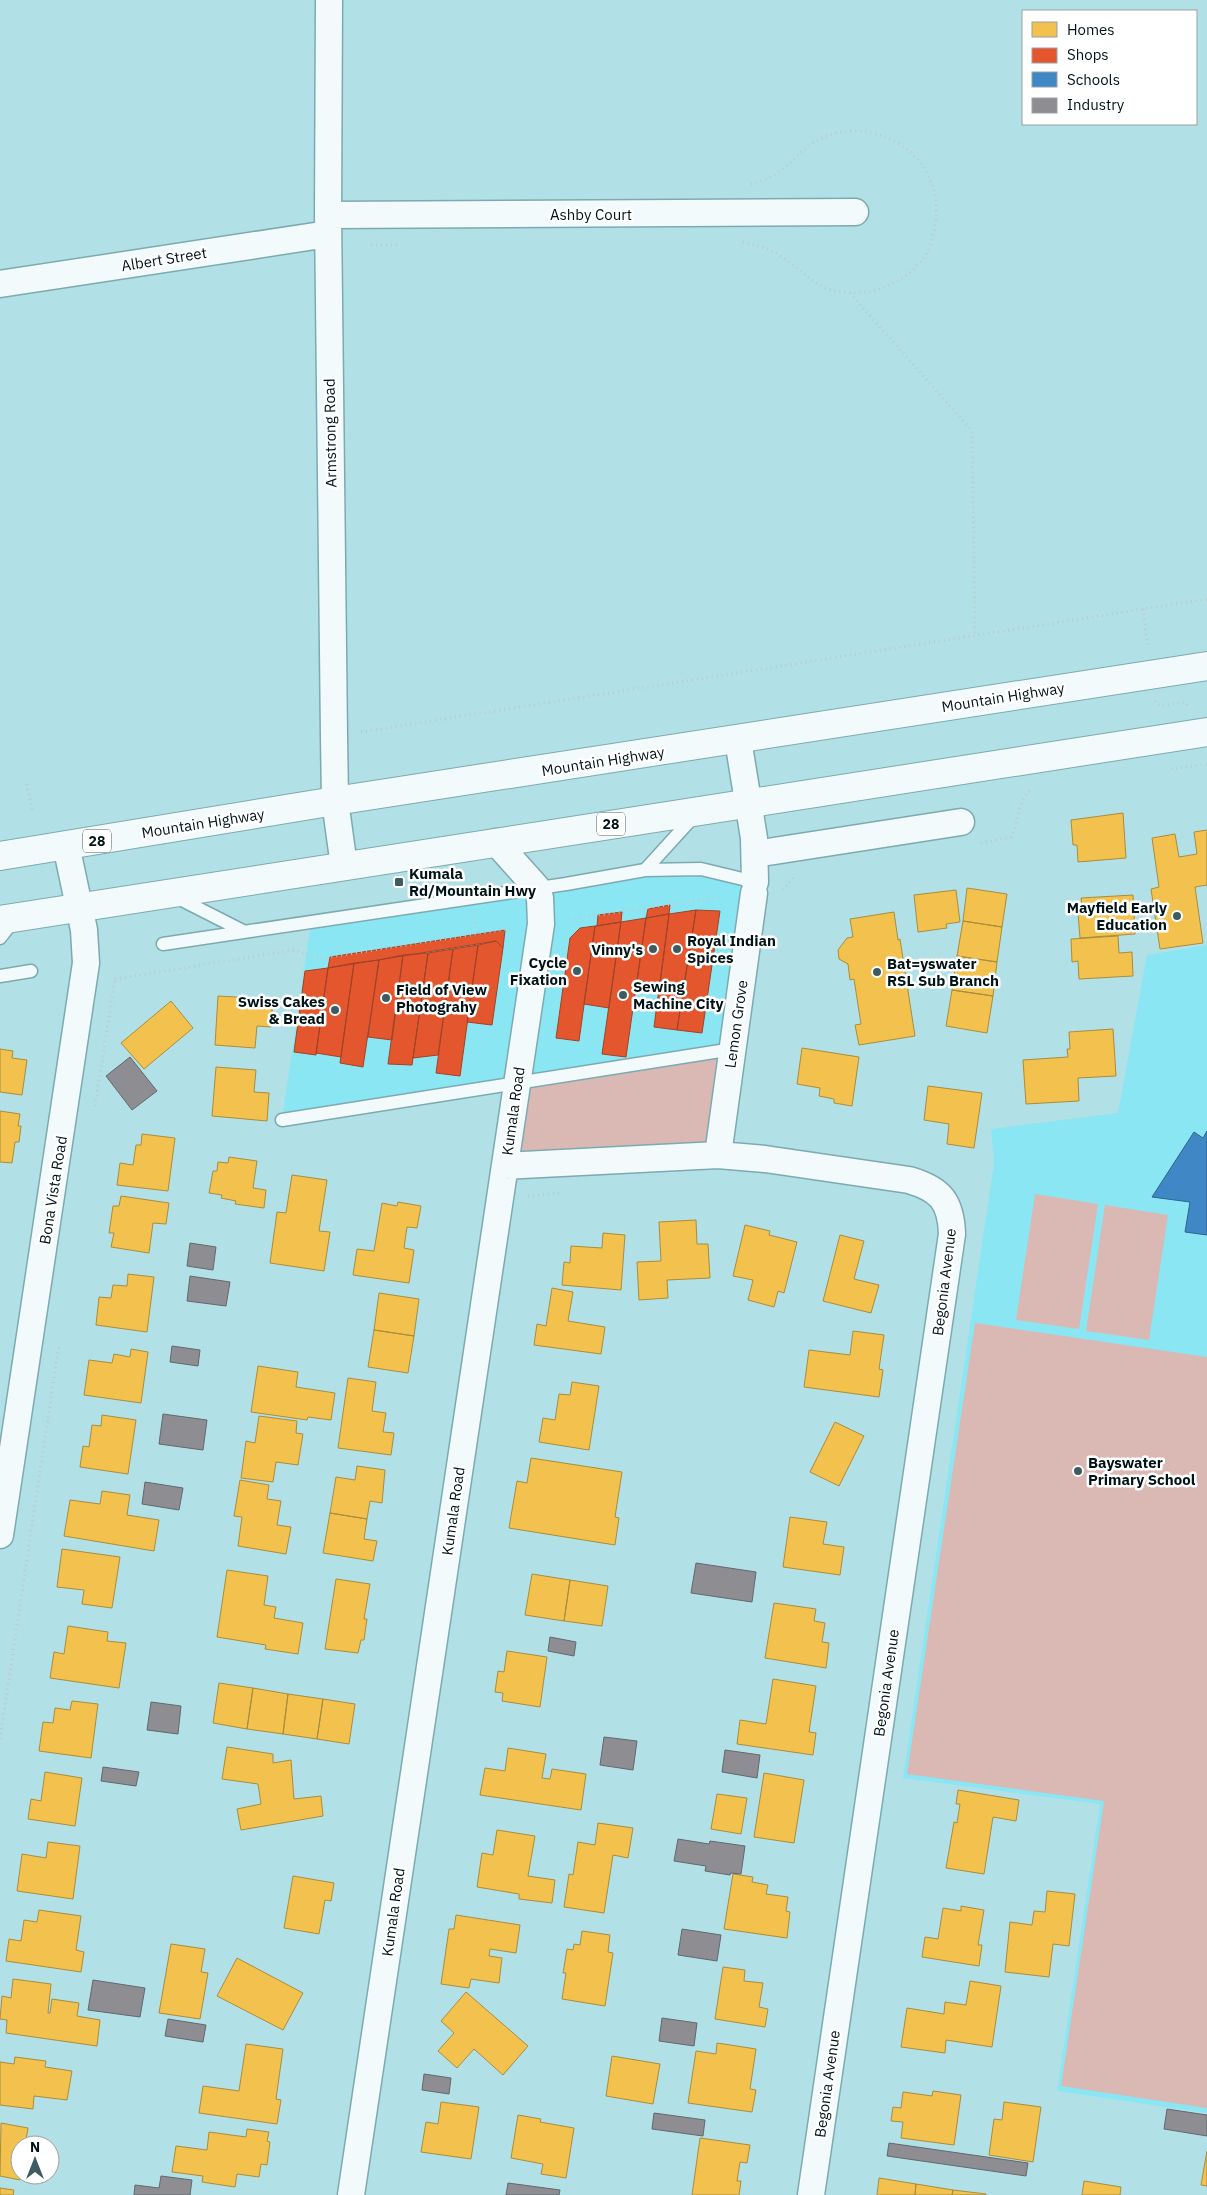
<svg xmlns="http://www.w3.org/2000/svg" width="1207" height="2195" viewBox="0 0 1207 2195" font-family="'IBM Plex Sans',sans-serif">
	<rect width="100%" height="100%" fill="#b2e0e7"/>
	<path fill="#8be6f3" d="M684,868L755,882L733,1049L282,1120L311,921Z
		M1207,945V2113L1057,2091L1100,1804L903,1778L994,1163L991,1129L1118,1113L1147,955Z"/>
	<path fill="#dab8b4" d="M733,1049L718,1155L505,1166L516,1084Z
		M1035,1194L1098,1204L1079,1329L1016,1320Z
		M1105,1205L1168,1215L1149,1340L1086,1331Z
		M975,1323L1207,1357V2108L1061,2086L1104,1801L907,1774Z"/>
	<path fill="#f2c14e" stroke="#a98d3d" d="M1123,813L1126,858L1078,862L1077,845H1073L1071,820Z
		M1207,830V885L1195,887L1203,943L1160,949L1151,889L1159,887L1152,838L1175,834L1179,857L1197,854L1194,832Z
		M967,888L1007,894L1002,927L963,921Z
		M956,890L960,922L946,924L947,928L918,932L914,895Z
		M1133,895L1135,934L1080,938L1078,914L1083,913L1081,898Z
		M894,912L898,940L900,939L915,1036L859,1045L855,1025L861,1024L854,979L850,980L848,964L839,959L838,950L847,938L853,937L850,919Z
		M963,921L1002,927L997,962L957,956Z
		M1118,936L1119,953L1132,952L1133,976L1079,979L1078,961L1072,962L1071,939Z
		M957,956L997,962L993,996L952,990Z
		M952,990L993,996L987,1033L946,1026Z
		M218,996L273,999L271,1027L257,1026L255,1048L215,1045Z
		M171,1001L193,1028L144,1069L121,1043Z
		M1113,1029L1116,1076L1078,1078L1079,1101L1026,1104L1023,1060L1068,1057L1067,1049H1070L1069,1032Z
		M802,1048L859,1057L852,1106L834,1103V1099L819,1096L820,1088L797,1084Z
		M0,1049L13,1051L12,1058L27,1060L22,1095L0,1092Z
		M216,1067L256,1070L254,1092L269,1093L267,1121L212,1116Z
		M928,1086L982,1093L974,1148L947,1144L949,1124L924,1120Z
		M0,1111L20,1114L18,1126H21L19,1142H15L12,1163L0,1162Z
		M142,1134L175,1138L168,1191L117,1185L120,1163L133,1165L136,1145H141Z
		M229,1157L257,1161L253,1188L266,1190L264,1208L235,1204L236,1201L221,1198L222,1195L209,1193L213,1171H217L218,1162L228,1163Z
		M292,1175L327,1180L319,1231L330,1232L324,1271L270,1263L277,1212L286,1213Z
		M121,1196L169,1203L166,1224L153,1223L149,1253L111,1247L114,1233H109L113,1206H119Z
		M398,1202L421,1206L417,1228L407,1227L404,1248L414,1250L409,1283L353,1275L357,1249L374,1251L382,1203L397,1206Z
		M696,1220L697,1244H708L710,1278L667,1280L668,1298L639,1300L637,1262L661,1261L659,1222Z
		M745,1225L770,1231L769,1235L797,1242L784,1293L778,1291L774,1307L748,1300L753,1280L733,1276Z
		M603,1233L625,1235L621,1290L562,1285L564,1262L570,1263L571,1246L602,1248Z
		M840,1235L864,1241L854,1279L879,1285L871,1313L823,1301Z
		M128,1274L154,1277L147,1332L96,1325L99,1297L111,1298L113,1285L127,1286Z
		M552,1288L573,1292L568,1321L605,1327L601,1354L534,1345L537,1324L546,1326Z
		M379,1293L419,1299L414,1336L374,1330Z
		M374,1330L414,1336L408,1373L368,1367Z
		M853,1331L884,1335L879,1369L883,1370L879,1397L804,1387L809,1350L850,1355Z
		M131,1349L148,1352L141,1403L84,1395L89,1360L112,1363L114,1354L130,1357Z
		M258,1366L298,1372L296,1387L335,1393L331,1420L308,1417L307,1420L251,1412Z
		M348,1378L376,1382L372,1411L386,1413L383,1432L394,1433L391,1455L338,1448Z
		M572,1382L599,1386L589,1450L539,1442L543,1418L555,1420L559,1394L570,1395Z
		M102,1415L136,1420L128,1474L80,1467L83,1446L89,1447L92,1425L101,1426Z
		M259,1416L297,1421L296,1433L303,1434L298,1465L276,1462L273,1482L241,1478L246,1441L255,1443Z
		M835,1422L864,1436L839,1486L810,1472Z
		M531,1458L622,1472L615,1517L619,1518L615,1545L509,1528L517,1481L527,1483Z
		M357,1466L385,1470L382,1503L370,1501L367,1519L330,1513L336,1477L355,1480Z
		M240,1480L269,1485L267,1499L281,1501L277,1525L291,1527L286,1554L238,1546L242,1517L234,1516Z
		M102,1491L130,1495L127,1515L159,1520L154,1551L64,1536L70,1500L100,1504Z
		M330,1513L367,1519L364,1539L377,1541L373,1561L323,1553Z
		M790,1517L827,1522L823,1544L844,1547L840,1575L783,1567Z
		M62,1549L120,1557L112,1608L82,1604L84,1590L57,1587Z
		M227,1570L268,1576L264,1605L276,1607L274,1618L303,1623L298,1654L265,1649L266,1645L217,1637Z
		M532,1574L570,1580L564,1621L525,1615Z
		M336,1579L370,1584L364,1619H367L364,1640H361L358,1653L325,1649Z
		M570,1580L608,1586L602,1626L564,1621Z
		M774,1603L816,1609L814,1621L825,1623L822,1642L829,1643L826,1668L765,1658Z
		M68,1626L108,1632L107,1641L126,1643L119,1688L50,1678L54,1652L64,1654Z
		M507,1651L547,1657L540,1707L502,1701L503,1693L495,1692L498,1671L504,1672Z
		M773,1679L816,1686L809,1732L816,1733L813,1755L737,1744L740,1720L766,1724Z
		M219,1683L253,1688L247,1729L213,1723Z
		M253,1688L288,1694L283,1734L247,1729Z
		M288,1694L323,1699L317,1739L283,1734Z
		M323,1699L355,1704L349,1744L317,1739Z
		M72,1701L98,1704L91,1758L39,1751L43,1722L53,1723L55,1708L70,1710Z
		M227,1747L273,1754V1763L291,1760L294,1799L321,1796L323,1816L241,1830L237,1809L261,1804L258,1784L222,1779Z
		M508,1748L546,1754L542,1778L550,1779L552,1769L586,1774L581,1810L480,1795L485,1768L505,1771Z
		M45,1772L82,1778L75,1826L28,1819L31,1799L41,1801Z
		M764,1773L804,1780L794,1843L754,1837Z
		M958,1790L1019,1800L1016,1821L993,1817L984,1874L946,1868L954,1822L957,1823L960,1804H956Z
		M717,1794L747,1798L741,1834L711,1829Z
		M598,1823L633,1828L628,1858L613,1855L604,1913L564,1907L569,1874L573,1875L578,1842L595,1845Z
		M497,1830L535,1836L528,1876L555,1880L552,1903L519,1899V1894L477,1887L482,1853L493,1855Z
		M48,1842L80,1846L73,1899L17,1891L22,1854L46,1858Z
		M733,1874L753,1877L752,1882L768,1885L766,1894L788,1897L786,1911L790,1912L787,1938L724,1929Z
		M293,1876L334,1883L331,1901L325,1900L319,1934L284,1928Z
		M1047,1891L1075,1894L1069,1946L1053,1944L1049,1977L1005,1972L1010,1922L1032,1925L1034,1911L1045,1912Z
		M961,1906L984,1910L978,1945H982L979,1966L922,1957L925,1937L938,1939L943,1908L961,1911Z
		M39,1910L81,1916L76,1950L84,1952L81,1972L6,1961L9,1939L21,1941L24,1920L37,1922Z
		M456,1915L520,1925L516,1953L490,1949L489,1956L502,1958L499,1983L471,1979L469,1988L441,1984L449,1929H454Z
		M582,1931L610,1935L608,1952L613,1953L605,2006L562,1999L566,1973H563L567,1949L573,1950L574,1944L580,1945Z
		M171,1944L205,1949L201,1972L208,1973L200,2019L159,2013Z
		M237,1958L303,1993L283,2030L217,1996Z
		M723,1967L745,1970L744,1981L763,1983L759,2007L768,2009L765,2027L715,2019Z
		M13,1979L51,1984L48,2013H50L52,1999L79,2003L77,2016L100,2020L97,2046L6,2033L7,2020L0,2019L2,1996L11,1998Z
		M970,1981L1001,1986L992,2047L946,2040L945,2053L901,2047L907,2008L944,2014L945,2002L966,2005Z
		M466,1992L528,2046L503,2075L474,2049L457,2068L438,2051L454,2033L441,2021Z
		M717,2043L756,2049L750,2089L756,2090L752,2112L688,2103L696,2051L716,2054Z
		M246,2044L283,2049L276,2099L281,2100L277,2124L199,2113L203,2086L239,2091Z
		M612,2056L660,2064L653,2104L606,2096Z
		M15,2057L46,2061L45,2067L72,2071L67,2100L34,2096L33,2109L0,2105V2062L14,2064Z
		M933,2091L961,2095L954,2145L901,2138L903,2122L891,2121L893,2107L901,2108L903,2092L932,2096Z
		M441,2102L479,2107L471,2159L421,2152L426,2122L438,2124Z
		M1004,2102L1041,2107L1033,2162L989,2155L994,2119L1002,2120Z
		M518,2115L541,2119L540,2122L574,2128L566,2178L541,2174L543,2164L511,2158Z
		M1,2123L28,2128L25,2145H20V2180L0,2176Z
		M247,2129L269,2132L267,2141L270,2142L267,2165L261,2164L259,2177L237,2174L235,2187L202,2182L203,2176L172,2172L176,2146L207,2150L209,2132L246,2137Z
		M700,2138L750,2145L747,2163L740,2162L737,2181H741L739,2195H692Z
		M1207,2151V2186L1201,2185Z
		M879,2178L916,2184L915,2195H877Z
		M1084,2181L1121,2187L1120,2195H1082Z
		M916,2184L953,2190L952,2195H915Z
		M0,2188L14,2190L13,2195H0Z
		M953,2190L986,2194V2195H952Z"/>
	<path fill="#e4572e" stroke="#a04327" d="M670,905L669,914L646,918L648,909Z
		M696,910L677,1030L654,1027L669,914Z
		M696,910L720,911L702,1033L677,1030Z
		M622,912L621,922L597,926L598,915Z
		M669,914L660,984L637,981L646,918Z
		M646,918L626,1057L602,1054L621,922Z
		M621,922L609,1008L584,1004L595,926Z
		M595,926L579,1041L556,1038L570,938L580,928Z
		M505,930L503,948L496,941L328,968L330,957Z
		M496,941L503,948L492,1025L467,1022L478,945Z
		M478,945L460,1076L436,1073L453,949Z
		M453,949L438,1055L413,1058L428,953Z
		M428,953L412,1065L388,1064L403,955Z
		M403,955L392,1040L368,1037L379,960Z
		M379,960L363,1067L340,1063L354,963Z
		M354,963L341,1057L316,1053L328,968Z
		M328,968L316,1055L294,1052L305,971Z"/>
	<path fill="#3f88c5" stroke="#2c6590" d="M1207,1131V1235L1185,1232L1190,1202L1152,1197L1194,1132L1203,1138Z"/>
	<path fill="#8d8d92" stroke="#63686d" d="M130,1057L157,1091L132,1110L106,1076Z
		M190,1243L216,1247L213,1270L187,1266Z
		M190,1276L230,1282L226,1306L187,1301Z
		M172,1346L200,1350L198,1366L170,1362Z
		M163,1414L207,1420L203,1450L159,1444Z
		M145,1482L183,1488L179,1510L142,1504Z
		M696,1563L756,1572L752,1602L691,1593Z
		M550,1637L576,1642L574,1656L548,1651Z
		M151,1702L181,1706L178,1734L147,1730Z
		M604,1737L637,1741L633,1770L600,1765Z
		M725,1750L760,1755L757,1778L722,1772Z
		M103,1767L139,1772L136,1786L101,1781Z
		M678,1839L709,1844L710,1841L745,1846L741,1874L731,1873L730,1875L705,1871L706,1866L674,1861Z
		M682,1929L721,1935L717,1961L678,1955Z
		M93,1980L145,1988L140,2017L88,2010Z
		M662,2018L697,2023L694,2046L659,2041Z
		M168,2019L206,2025L203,2042L165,2036Z
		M424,2074L451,2078L449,2094L422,2090Z
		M1167,2109L1207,2115V2136L1164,2129Z
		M654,2113L705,2120L703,2136L652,2129Z
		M889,2143L1028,2163L1026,2176L887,2156Z
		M161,2176L192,2180L190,2195H134L135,2185L159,2188Z
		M508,2183L560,2190L559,2195H506Z"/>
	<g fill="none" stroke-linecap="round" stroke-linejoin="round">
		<g stroke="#7daab0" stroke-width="15">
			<path id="service" d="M645,870L696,814
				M176,897L243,931
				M0,938L14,920
				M163,944L566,884L645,870L701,869L755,882L754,886
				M0,976L31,971
				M282,1120L733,1049"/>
		</g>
		<g stroke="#7daab0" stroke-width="29">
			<path id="minor" d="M329,0L328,215L334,736L335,801L344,866
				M328,215L855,212
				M0,284L328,234
				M738,740L754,838L755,882
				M755,854L961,822
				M718,1155L754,893
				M505,1166L718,1155L765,1159L909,1180C940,1189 951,1201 952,1234L811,2195
				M0,1535L86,963L84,930L66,845
				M351,2195L541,924L540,898L537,888L496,842"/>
		</g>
		<g stroke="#7daab0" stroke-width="30">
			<path id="primary" d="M0,856L335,801L1207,666
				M0,920L1207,732"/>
		</g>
		<path stroke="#bdcacc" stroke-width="3" stroke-dasharray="1 4" stroke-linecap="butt" d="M743,242C759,245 775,251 788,261C811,278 818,291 850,293C881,294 910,279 927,253C931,248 932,238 934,232C944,189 923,150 882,136C869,132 855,129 841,132C807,139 801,156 776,174C769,179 759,181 751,184
			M371,245H397
			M850,293L972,431L975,635
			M1143,609L1148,648
			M1155,701L1160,706L1185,702L1189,707
			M361,732L1207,599
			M1171,769L1207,764
			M27,784L32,810
			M981,843L1011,837C1019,822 1017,799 1032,789
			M783,890L795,876
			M474,917L477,934
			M569,919L721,897
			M115,979L294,950L314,957L322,958L513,928
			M95,1106L115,979
			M528,1196L562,1193
			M0,1739L59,1345"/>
		<use href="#service" stroke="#f3fafb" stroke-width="12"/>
		<use href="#minor" stroke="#f3fafb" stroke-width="26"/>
		<use href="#primary" stroke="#f3fafb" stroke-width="28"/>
	</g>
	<g fill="#3e5b5f" stroke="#fff" stroke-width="2">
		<rect x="394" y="877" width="10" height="10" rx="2.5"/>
		<circle cx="1177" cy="916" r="5"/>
		<circle cx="653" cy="949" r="5"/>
		<circle cx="677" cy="949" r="5"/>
		<circle cx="577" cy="971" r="5"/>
		<circle cx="877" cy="972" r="5"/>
		<circle cx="623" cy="995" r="5"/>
		<circle cx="386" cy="998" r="5"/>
		<circle cx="335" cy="1010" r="5"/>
		<circle cx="1078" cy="1471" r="5"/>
	</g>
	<g text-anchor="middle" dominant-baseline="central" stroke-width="5" stroke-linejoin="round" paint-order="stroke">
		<g fill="#fff" stroke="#4c5a5c" stroke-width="1">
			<rect x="597" y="812.5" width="28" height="23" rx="4"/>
			<rect x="83" y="829.5" width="28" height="23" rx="4"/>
		</g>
		<g font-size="14" font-weight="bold" fill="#001316">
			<text x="611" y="824">28</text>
			<text x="97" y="841">28</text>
		</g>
		<g font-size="15" fill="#001316" stroke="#fff">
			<text x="591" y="214">Ashby Court</text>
			<text transform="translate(164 259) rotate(-9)">Albert Street</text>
			<text transform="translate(330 433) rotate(-91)">Armstrong Road</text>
			<text transform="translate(1003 697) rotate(-9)">Mountain Highway</text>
			<text transform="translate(603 761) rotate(-9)">Mountain Highway</text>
			<text transform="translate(203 823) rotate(-9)">Mountain Highway</text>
			<text transform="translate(736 1024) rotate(-82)">Lemon Grove</text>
			<text transform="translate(513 1111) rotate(-82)">Kumala Road</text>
			<text transform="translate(53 1190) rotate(-81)">Bona Vista Road</text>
			<text transform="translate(944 1282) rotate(-83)">Begonia Avenue</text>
			<text transform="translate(453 1511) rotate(-82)">Kumala Road</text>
			<text transform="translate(886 1683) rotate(-82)">Begonia Avenue</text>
			<text transform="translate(393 1912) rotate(-82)">Kumala Road</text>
			<text transform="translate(827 2084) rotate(-82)">Begonia Avenue</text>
		</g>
		<g font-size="15" font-weight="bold" fill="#001316" stroke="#fff" text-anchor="start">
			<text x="409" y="873">Kumala<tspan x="409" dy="17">Rd/Mountain Hwy</tspan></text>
			<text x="1167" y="907" text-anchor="end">Mayfield Early<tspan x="1167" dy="17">Education</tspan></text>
			<text x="687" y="940">Royal Indian<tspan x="687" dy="17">Spices</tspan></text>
			<text x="643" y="949" text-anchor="end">Vinny's</text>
			<text x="567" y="962" text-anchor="end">Cycle<tspan x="567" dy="17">Fixation</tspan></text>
			<text x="887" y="963">Bat=yswater<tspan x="887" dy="17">RSL Sub Branch</tspan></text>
			<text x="633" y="986">Sewing<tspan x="633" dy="17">Machine City</tspan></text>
			<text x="396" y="989">Field of View<tspan x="396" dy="17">Photograhy</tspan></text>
			<text x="325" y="1001" text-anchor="end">Swiss Cakes<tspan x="325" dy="17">&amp; Bread</tspan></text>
			<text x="1088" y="1462">Bayswater<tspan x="1088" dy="17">Primary School</tspan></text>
		</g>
	</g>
	<rect x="1022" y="10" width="175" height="115" fill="#ffffff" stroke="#99a1a2"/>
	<rect x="1032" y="22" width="25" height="15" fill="#f2c14e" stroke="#99a1a2"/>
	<text x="1067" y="35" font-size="15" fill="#001316">Homes</text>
	<rect x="1032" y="48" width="25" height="15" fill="#e4572e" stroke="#99a1a2"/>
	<text x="1067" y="60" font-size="15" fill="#001316">Shops</text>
	<rect x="1032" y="72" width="25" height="15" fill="#3f88c5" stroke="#99a1a2"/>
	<text x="1067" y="85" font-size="15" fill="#001316">Schools</text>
	<rect x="1032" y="98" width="25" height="15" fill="#8d8d92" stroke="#99a1a2"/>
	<text x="1067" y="110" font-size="15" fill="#001316">Industry</text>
	<g transform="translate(35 2160)"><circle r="24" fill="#ffffff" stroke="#99a1a2"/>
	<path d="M0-4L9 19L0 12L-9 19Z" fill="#3e5b5f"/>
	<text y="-8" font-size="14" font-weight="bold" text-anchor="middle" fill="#001316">N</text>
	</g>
</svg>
